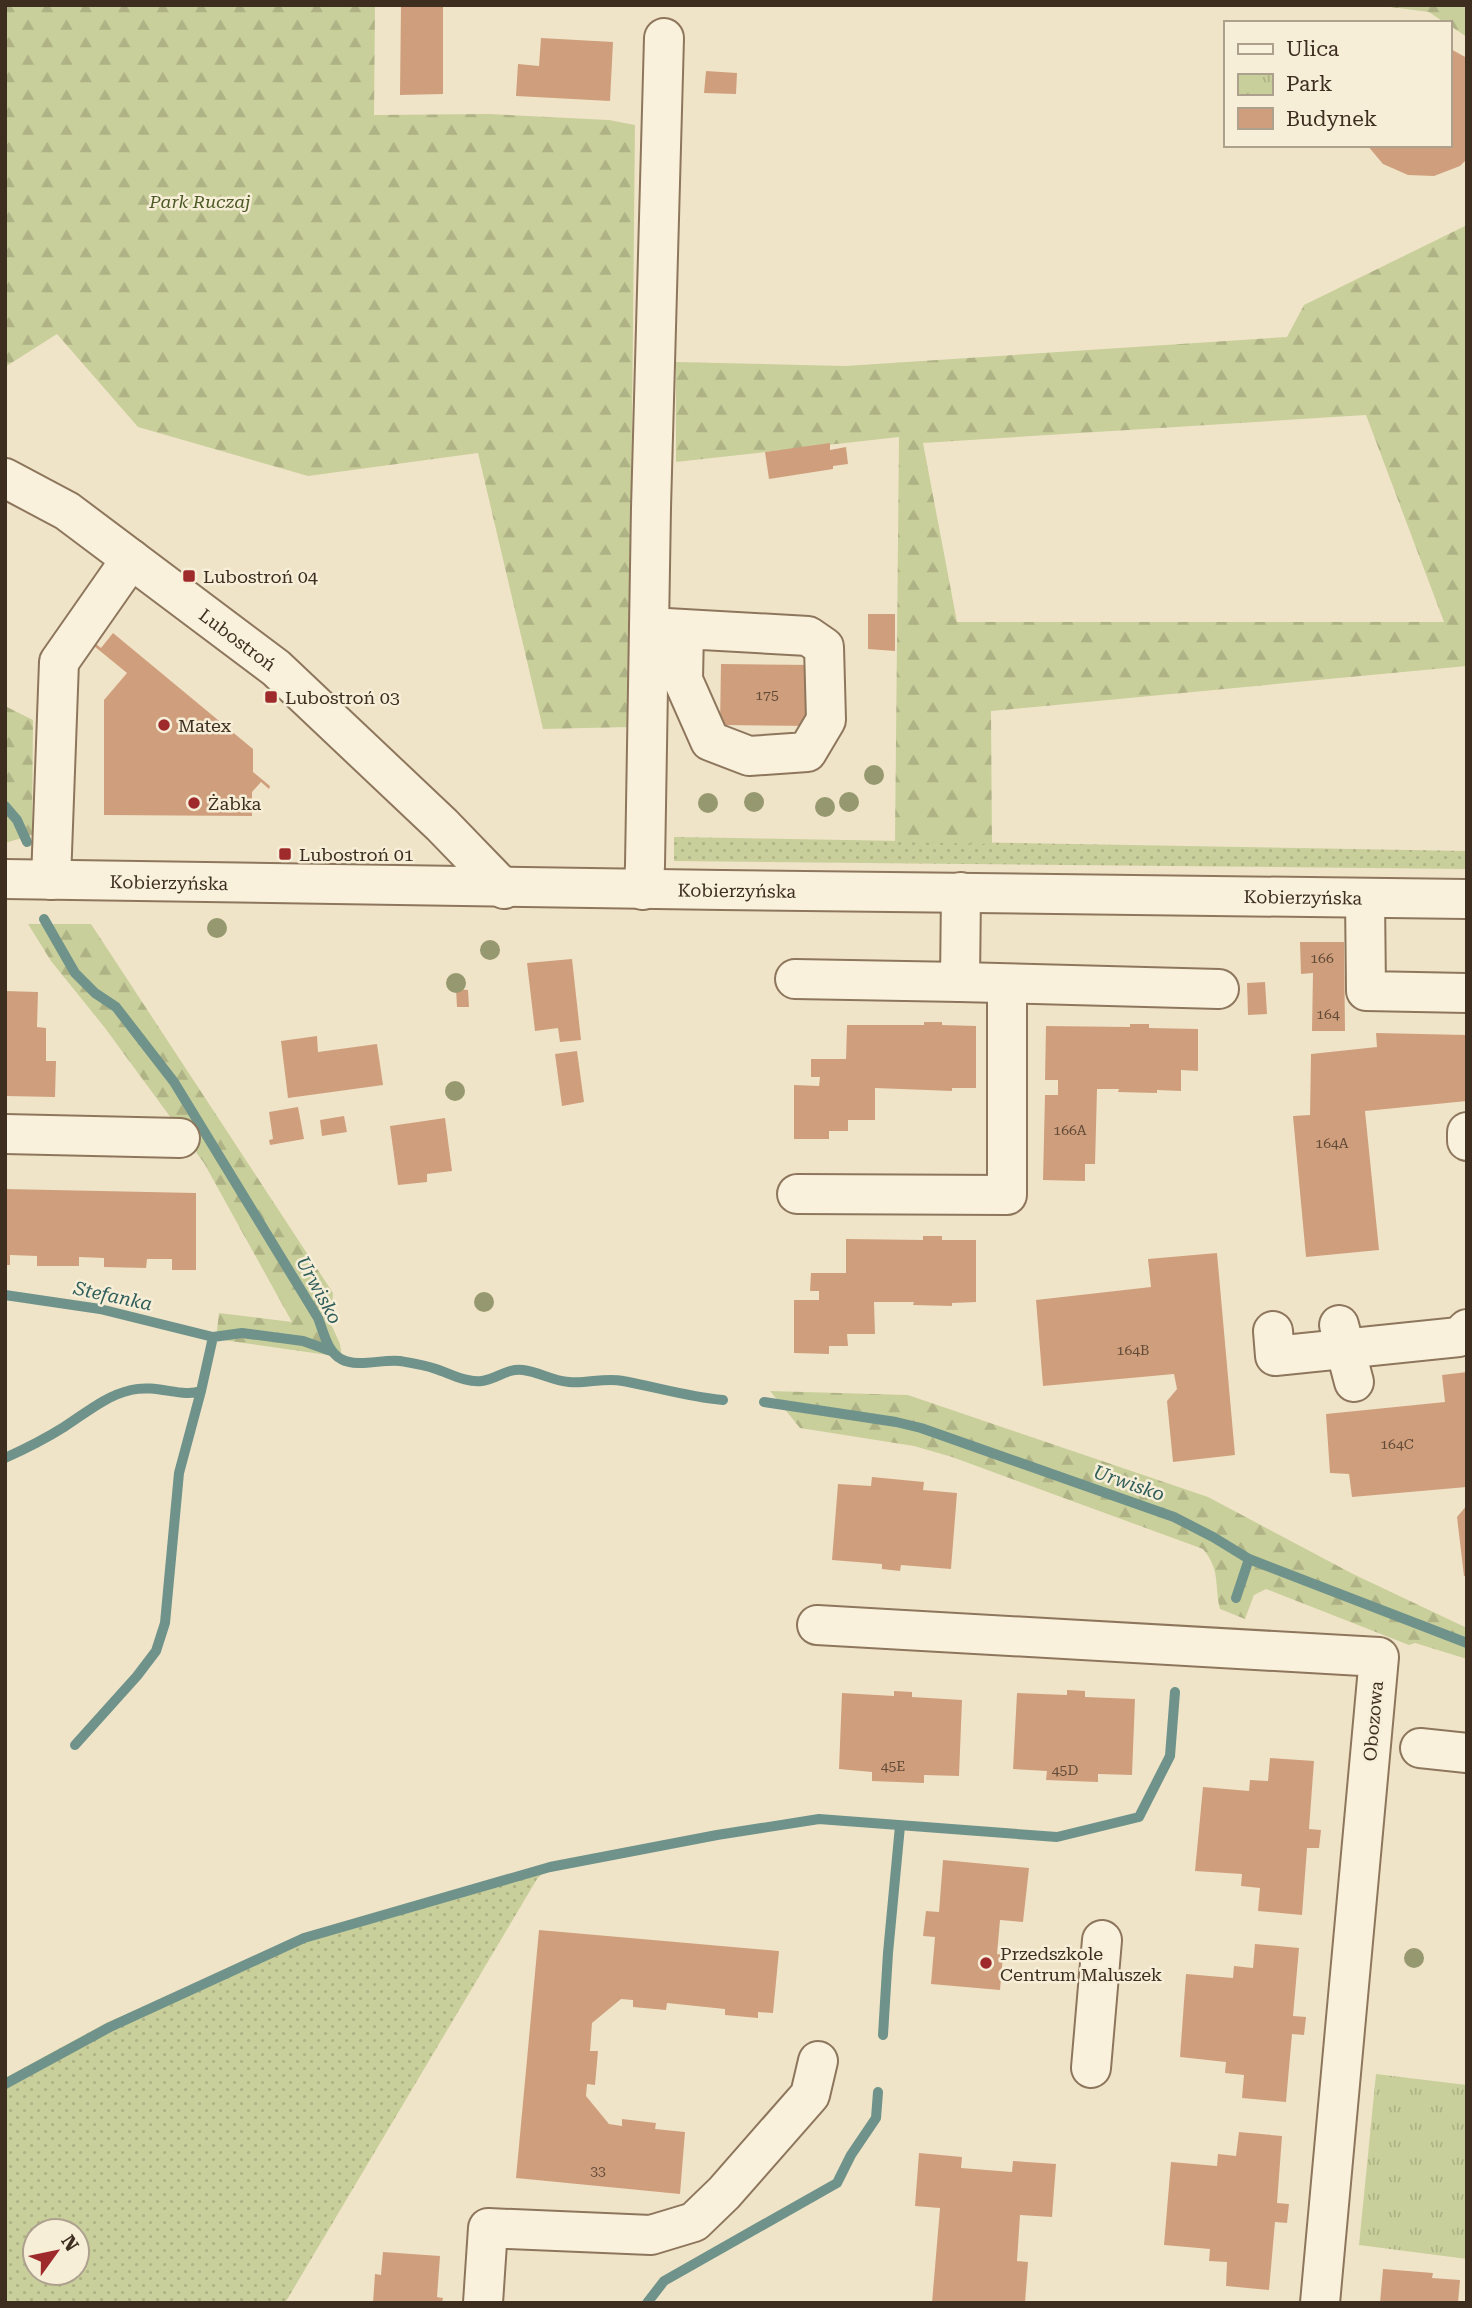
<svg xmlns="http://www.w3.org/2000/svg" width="1472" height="2308" viewBox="0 0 1472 2308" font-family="'Roboto Serif',serif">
	<defs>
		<pattern id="grass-dots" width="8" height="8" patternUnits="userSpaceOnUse" patternTransform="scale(1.75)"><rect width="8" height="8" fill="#c9cf9b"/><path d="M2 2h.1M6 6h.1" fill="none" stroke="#aeb285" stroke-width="1.8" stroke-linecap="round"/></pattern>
		<pattern id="forest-firs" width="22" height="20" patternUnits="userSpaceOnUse" patternTransform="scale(1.75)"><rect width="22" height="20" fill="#c9cf9b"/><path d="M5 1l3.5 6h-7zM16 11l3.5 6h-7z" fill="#aeb285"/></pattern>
		<pattern id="park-tufts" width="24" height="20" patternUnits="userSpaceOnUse" patternTransform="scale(1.75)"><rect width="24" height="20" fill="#c9cf9b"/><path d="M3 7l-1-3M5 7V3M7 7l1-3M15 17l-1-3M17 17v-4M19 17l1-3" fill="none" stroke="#aeb285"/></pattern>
	</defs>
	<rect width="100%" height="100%" fill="#f0e4c8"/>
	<path fill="url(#grass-dots)" fill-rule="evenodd" d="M674,837L1467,851V869L674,861Z
		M550,1866L537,1879L285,2303H5V2078L106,2023L303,1936ZM35,2231H77V2273H35Z"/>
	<path fill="url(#forest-firs)" fill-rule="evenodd" d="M5,5H375L374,115L489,114L609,120L635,125L629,727L543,729L478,453L308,476L138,427L57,334L5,367Z
		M1375,5H1467V37L1449,25V23H1445L1429,12Z
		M1467,225V666L991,711L992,844L895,842L899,437L676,462V362L845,366L1287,337L1304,305ZM1366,415L1444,622H957L923,443Z
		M5,706L33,720L32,835L5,843Z
		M28,924H91L333,1293L331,1324L340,1344L342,1357L216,1339L219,1313L292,1322L204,1163L105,1028L51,961Z
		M770,1391L908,1395L1208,1497L1353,1574L1467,1628V1659L1415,1643L1409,1645L1266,1589L1254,1595L1245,1619L1220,1609C1214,1584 1221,1571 1203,1549L952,1457L914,1446L800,1428Z"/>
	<path fill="url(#park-tufts)" d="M1376,2074L1467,2085V2259L1359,2245Z"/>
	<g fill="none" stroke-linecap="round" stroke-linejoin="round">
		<path stroke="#6f938a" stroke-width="10" d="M5,806L17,820L27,842
			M44,919L75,973L95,993L116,1007L174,1082L318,1318C324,1333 327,1351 341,1359C358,1368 381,1359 400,1361C412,1363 425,1365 436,1369C451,1374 467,1383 482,1381C497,1379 507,1368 523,1370C539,1372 553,1381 569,1382C587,1384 605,1377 623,1381C656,1387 688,1397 723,1400
			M5,1295L100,1309L213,1337L242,1333L303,1341L331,1351
			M764,1402L896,1422L921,1428L1174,1517L1213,1537L1249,1559L1467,1643
			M5,1458C25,1449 45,1439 64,1427C86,1413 105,1396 131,1390C157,1384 182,1398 201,1391L213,1337
			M1236,1598L1249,1559
			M75,1745L137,1676L156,1651L165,1623L179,1473L201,1391
			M883,2035L888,1953L900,1826
			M5,2084L110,2027L304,1938L550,1867L717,1835L819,1819L1057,1837L1139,1817L1170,1756L1175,1692
			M647,2303L664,2281L837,2183L851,2155L876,2118L878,2092"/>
	</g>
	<path fill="#cf9f7d" d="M401,5H443V94L400,95Z
		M541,38L613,42L610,101L516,96L518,64L539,66Z
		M1449,48L1467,58V159L1460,166L1434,176L1408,175L1383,164L1367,145H1449Z
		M706,71L737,73L736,94L704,93Z
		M830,443V450L846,447L848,464L833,466V469L769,479L765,452Z
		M868,614H895V651L868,649Z
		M113,633L253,749V772L270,786L269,789L261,782L252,792V816L104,815V700L127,673L94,646L96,644L101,648Z
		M721,664L814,665L813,726L720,725Z
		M1300,942H1344L1345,1031H1312L1313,973L1301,974Z
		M572,959L581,1040L560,1042L558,1028L535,1031L527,963Z
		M1265,982L1267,1014L1248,1015L1247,983Z
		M456,989L468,990L469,1007H457Z
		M5,991L38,992L37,1027L46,1028V1061H56L55,1097L5,1096Z
		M924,1022H942V1025L976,1026V1088H952V1091L875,1088V1120H848V1131H829V1139H794V1085L819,1086L820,1077H811V1059H846L847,1025H924Z
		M1130,1024H1149V1028L1198,1029V1071L1181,1070V1091L1157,1090V1093L1118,1092L1119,1089H1097L1095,1164H1085V1181L1043,1180L1045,1095H1058V1080H1045L1046,1026L1130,1027Z
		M1376,1033L1467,1035V1101L1365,1111L1379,1250L1306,1257L1293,1116L1310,1115L1311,1054L1377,1047Z
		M317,1036L318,1052L377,1044L383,1085L288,1098L281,1041Z
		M577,1051L584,1102L562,1106L555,1054Z
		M298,1107L304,1139L270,1145L269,1140L273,1139L269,1112Z
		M344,1116L347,1132L322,1136L320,1120Z
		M445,1118L452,1171L427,1174V1182L398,1185L390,1126Z
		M5,1189L196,1193V1270H172V1259H147L146,1268L104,1267V1258L79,1257V1266H37V1256L10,1255V1265H5Z
		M923,1236H942V1240H976V1302L952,1303V1306L913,1305L914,1302H874L875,1334H847L848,1346H829V1354L794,1353V1300H819V1291H810L811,1273H846V1239L923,1240Z
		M1217,1253L1235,1455L1173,1462L1167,1401L1177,1389L1174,1374L1043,1386L1036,1300L1151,1287L1148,1259Z
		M1467,1372V1487L1352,1497L1349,1474L1330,1473L1326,1414L1445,1402L1442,1375Z
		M872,1477L924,1482L923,1490L957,1493L951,1569L901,1565L900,1571L882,1569V1564L832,1560L838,1484L871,1486Z
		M1467,1505V1576H1464L1457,1517Z
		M1067,1690L1085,1691V1697L1135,1699L1132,1775L1098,1774V1782L1046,1780L1047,1771L1013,1769L1017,1693L1067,1695Z
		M894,1691L912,1692V1697L962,1700L959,1776L924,1775V1783L872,1781V1772L839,1769L842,1693L894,1696Z
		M1270,1758L1314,1761L1309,1829L1321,1830L1319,1848H1307L1302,1915L1258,1911L1260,1888L1241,1886L1242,1874L1195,1871L1203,1787L1249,1791L1250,1780L1268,1781Z
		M943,1860L1029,1868L1023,1922L1000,1920L997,1954L1003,1955L1000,1990L931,1984L935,1937L923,1936L926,1911L939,1912Z
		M539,1930L779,1951L773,2013L758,2012V2018L725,2015V2009L667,2003L666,2010L633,2007V2000L621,1999L592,2023L590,2051H598L595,2085L587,2084L586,2096L609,2124L622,2126V2119L656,2123L655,2129L685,2132L680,2194L516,2178Z
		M1255,1944L1299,1948L1293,2016L1306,2017L1304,2035L1292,2034L1286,2102L1242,2098L1244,2075L1225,2073L1226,2062L1180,2057L1186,1974L1233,1978L1234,1966L1253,1968Z
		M1239,2132L1282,2136L1277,2203L1289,2204L1287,2223L1275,2222L1269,2290L1226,2286L1227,2262L1209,2261L1210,2249L1164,2245L1171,2162L1217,2166L1218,2154L1236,2156Z
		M919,2153L962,2157L961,2168L1012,2172L1013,2161L1056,2164L1052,2217L1020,2215L1017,2261L1028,2262L1025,2303H932L940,2208L915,2206Z
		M383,2252L440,2256L437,2297L443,2298L442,2303H373L375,2274L381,2275Z
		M1383,2269L1433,2273L1432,2278L1460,2280L1458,2303H1380Z"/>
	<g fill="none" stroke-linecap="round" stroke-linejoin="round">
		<g stroke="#8d765c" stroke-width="42">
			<g id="minor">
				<path id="s1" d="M5,478L67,511L276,668L442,825L504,889"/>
				<path d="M649,627L808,636L824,647L826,720L807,752L749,756L710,741L683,680L684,629"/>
				<path id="s2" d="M5,879C492,889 980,892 1467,899"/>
				<path d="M51,880L59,662L131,559"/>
				<path d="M643,890L645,866L651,508L664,38"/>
				<path d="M1365,898L1366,991L1467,993"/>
				<path d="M795,979L960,982L961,892"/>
				<path d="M960,982L1219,989"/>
				<path d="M1467,1132V1141"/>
				<path d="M5,1134L180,1138"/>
				<path d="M797,1194L1007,1195V985"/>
				<path d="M1339,1325L1354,1382"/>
				<path d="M1273,1331L1275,1356L1459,1337L1467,1329"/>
				<path d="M817,1625L1379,1657L1320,2303"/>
				<path d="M1420,1748L1467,1753"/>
				<path d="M1091,2068L1102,1940"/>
				<path d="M483,2303L488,2228L651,2235L694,2222L724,2193L810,2095L818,2061"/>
			</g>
		</g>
		<use href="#minor" stroke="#faf1dc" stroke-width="38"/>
	</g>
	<g fill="#96986f">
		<circle cx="874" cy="775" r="10"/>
		<circle cx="754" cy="802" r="10"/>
		<circle cx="849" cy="802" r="10"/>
		<circle cx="708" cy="803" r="10"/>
		<circle cx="825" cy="807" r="10"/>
		<circle cx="217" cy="928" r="10"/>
		<circle cx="490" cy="950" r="10"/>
		<circle cx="456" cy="983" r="10"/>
		<circle cx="455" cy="1091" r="10"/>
		<circle cx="484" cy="1302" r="10"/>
		<circle cx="1414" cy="1958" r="10"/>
	</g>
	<g fill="#9e2a2b" stroke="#f7eed8" stroke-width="2.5">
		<rect x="182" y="569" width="14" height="14" rx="3.5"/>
		<rect x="264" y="690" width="14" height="14" rx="3.5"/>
		<circle cx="164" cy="725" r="7"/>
		<circle cx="194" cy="803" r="7"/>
		<rect x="278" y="847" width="14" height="14" rx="3.5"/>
		<circle cx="986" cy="1963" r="7"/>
	</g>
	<g text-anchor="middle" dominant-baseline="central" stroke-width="5" stroke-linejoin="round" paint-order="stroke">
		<g font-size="14" fill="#624a37">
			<text x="767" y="695">175</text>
			<text x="1322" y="958">166</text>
			<text x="1328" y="1014">164</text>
			<text x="1070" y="1130">166A</text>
			<text x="1332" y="1143">164A</text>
			<text x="1133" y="1350">164B</text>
			<text x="1397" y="1444">164C</text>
			<text x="893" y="1766">45E</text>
			<text x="1065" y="1770">45D</text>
			<text x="598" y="2171">33</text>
		</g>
		<g font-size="18" font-style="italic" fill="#4d5a26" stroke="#f7eed8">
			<text x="200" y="201">Park Ruczaj</text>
		</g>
		<g font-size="18" fill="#3d2e20" stroke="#f7eed8" text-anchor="start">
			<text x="203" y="576">Lubostroń 04</text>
			<text x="285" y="697">Lubostroń 03</text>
			<text x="178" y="725">Matex</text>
			<text x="208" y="803">Żabka</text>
			<text x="299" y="854">Lubostroń 01</text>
			<text x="1000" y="1953">Przedszkole<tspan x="1000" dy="21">Centrum Maluszek</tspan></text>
		</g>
		<g font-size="18" fill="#3d2e20" stroke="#f7eed8">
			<text stroke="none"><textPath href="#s1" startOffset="284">Lubostroń</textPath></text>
			<text stroke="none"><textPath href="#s2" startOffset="164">Kobierzyńska</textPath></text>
			<text stroke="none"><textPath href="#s2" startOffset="732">Kobierzyńska</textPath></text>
			<text stroke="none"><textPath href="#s2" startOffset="1298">Kobierzyńska</textPath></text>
			<text transform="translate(1373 1721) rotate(-85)">Obozowa</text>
		</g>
		<g font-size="19" font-style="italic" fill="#2f5d5a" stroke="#f7eed8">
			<text transform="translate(319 1290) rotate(61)">Urwisko</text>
			<text transform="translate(113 1296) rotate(12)">Stefanka</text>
			<text transform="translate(1129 1483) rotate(19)">Urwisko</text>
		</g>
	</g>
	<rect width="1472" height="2308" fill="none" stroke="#3d2e20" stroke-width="14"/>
	<rect x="1224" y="21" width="228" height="126" fill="#f7eed8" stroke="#ada18e" stroke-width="2"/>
	<rect x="1238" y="44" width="35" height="10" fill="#faf1dc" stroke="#ada18e" stroke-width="2"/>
	<text x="1286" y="56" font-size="21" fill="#3d2e20">Ulica</text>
	<rect x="1238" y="74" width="35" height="21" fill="url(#park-tufts)" stroke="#ada18e" stroke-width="2"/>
	<text x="1286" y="91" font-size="21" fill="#3d2e20">Park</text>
	<rect x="1238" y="108" width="35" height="21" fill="#cf9f7d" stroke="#ada18e" stroke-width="2"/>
	<text x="1286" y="126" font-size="21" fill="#3d2e20">Budynek</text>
	<g transform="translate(56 2252) rotate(57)"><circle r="33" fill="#f7eed8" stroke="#ada18e" stroke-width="2"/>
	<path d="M0-5L12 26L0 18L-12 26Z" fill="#9e2a2b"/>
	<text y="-10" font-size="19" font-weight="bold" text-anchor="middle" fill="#3d2e20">N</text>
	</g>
</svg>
